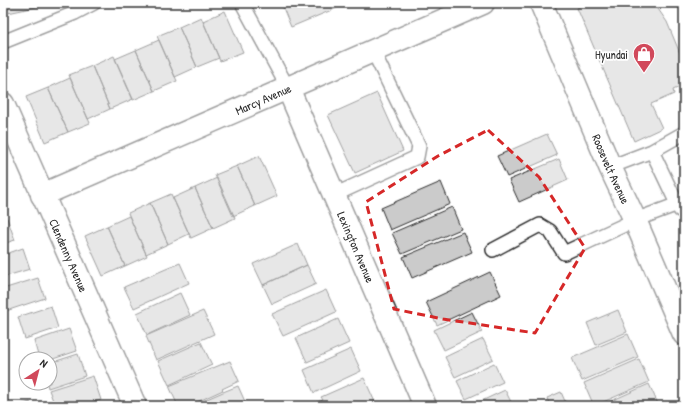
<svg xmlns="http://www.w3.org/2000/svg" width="687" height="409" viewBox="0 0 687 409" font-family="'Patrick Hand',sans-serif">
	<rect width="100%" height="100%" fill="#fff"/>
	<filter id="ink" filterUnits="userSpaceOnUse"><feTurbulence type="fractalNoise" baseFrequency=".025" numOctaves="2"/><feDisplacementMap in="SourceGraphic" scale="8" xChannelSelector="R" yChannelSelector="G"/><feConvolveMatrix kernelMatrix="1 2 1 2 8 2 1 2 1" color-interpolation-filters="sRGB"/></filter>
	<g filter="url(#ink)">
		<path fill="#cbcbcb" stroke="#2b2b2b" d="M3,3H40L41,6L3,14Z
			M281,3H338L339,7L291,27Z
			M588,3H654L667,22L684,63V85L673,90L674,94L651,104L662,128L634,141L577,8Z
			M225,11L243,52L220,61L203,21Z
			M201,17L219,58L197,67L179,27Z
			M179,27L197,67L175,77L157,36Z
			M159,40L177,81L154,91L136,50Z
			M136,50L154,91L133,100L115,59Z
			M114,56L133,99L110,109L92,66Z
			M92,66L110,109L88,119L69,75Z
			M70,78L90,123L68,132L48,88Z
			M48,88L68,132L45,142L26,97Z
			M377,93L403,151L355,173L328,115Z
			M547,134L557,155L507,177L497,156Z
			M259,156L277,196L255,206L237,166Z
			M559,159L568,180L519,202L509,180Z
			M237,166L255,206L233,216L215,175Z
			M217,178L235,218L213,228L195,188Z
			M441,182L450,204L390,230L381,208Z
			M195,188L213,228L191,238L173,198Z
			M171,194L189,234L168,244L150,203Z
			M150,203L168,244L146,254L128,213Z
			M452,207L461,229L402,254L392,233Z
			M129,216L147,256L125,266L107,226Z
			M7,218L15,240L3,244V219Z
			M107,226L125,266L103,276L85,236Z
			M463,232L472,252L412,278L403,257Z
			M298,244L307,265L263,285L253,264Z
			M23,248L30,269L3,277V255Z
			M180,263L189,283L134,308L124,287Z
			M307,265L316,284L272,304L263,285Z
			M490,272L501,295L437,325L426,302Z
			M38,278L45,298L3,312V289Z
			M326,290L336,312L283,336L272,314Z
			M180,293L190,315L147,335L137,313Z
			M51,306L58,328L25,339L18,317Z
			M618,310L627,332L596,345L587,323Z
			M203,311L214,334L156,360L146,336Z
			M472,312L482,332L444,350L434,330Z
			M338,319L349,343L307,362L296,338Z
			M69,329L77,351L50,360L39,359L34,341Z
			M628,334L638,357L582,381L572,358Z
			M483,339L493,359L455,377L445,357Z
			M201,342L212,365L169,385L158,361Z
			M351,349L361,371L314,393L304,370Z
			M78,354L85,376L48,388L47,383H50V363Z
			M639,359L649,382L594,406L584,383Z
			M230,361L239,381L222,389L223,390L188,406H178L169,386Z
			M494,363L503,382L466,399L457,381Z
			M93,376L101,400L80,406H55L49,390Z
			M364,378L375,402L366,406H315L314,403L323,400L321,397Z
			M649,384L659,406H600Z
			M238,386L247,406H191L223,392Z
			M505,390L513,406H471Z
			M561,392L567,406H550L547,398Z
			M30,402L31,406H17Z"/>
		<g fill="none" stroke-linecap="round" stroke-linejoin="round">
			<g stroke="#2b2b2b" stroke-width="16">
				<path id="lane" d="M242,3L288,88
					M3,42L75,13L94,3
					M652,151L680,210L684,212
					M610,167L652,151L684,133
					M334,195L417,157L419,146L373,51
					M493,250L540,225L550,231L564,253L635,220L678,204"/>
			</g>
			<g stroke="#2b2b2b" stroke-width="25">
				<g id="street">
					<path id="s1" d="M541,3L610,167L635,220L684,334"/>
					<path id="s2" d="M288,88L425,406"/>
					<path id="s3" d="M3,104L135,406"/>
					<path id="s4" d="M42,195L483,3"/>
				</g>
			</g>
			<use href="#lane" stroke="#fff" stroke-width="13"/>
			<use href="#street" stroke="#fff" stroke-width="22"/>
		</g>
	</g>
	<path d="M0 0H687V409H0ZM488,130L539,177L585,248L535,333L443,319L394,309L366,202L438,156Z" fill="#fff" fill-opacity=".55" fill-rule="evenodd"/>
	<path fill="none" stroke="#d62828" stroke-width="3" stroke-dasharray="8 5" stroke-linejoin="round" d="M488,130L539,177L585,248L535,333L443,319L394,309L366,202L438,156Z"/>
	<defs>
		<g id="shop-pin" transform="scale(1.15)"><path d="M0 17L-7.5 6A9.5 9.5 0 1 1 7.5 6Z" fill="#d1495b" stroke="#fff"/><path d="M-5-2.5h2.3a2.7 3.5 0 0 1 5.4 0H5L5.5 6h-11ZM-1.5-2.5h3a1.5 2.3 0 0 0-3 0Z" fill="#fff"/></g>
	</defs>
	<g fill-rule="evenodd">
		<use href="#shop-pin" x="644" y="54"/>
	</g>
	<g text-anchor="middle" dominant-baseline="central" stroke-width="3.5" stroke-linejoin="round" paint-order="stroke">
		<g font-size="12" fill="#2b2b2b" stroke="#fff" text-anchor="end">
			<text x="628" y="54">Hyundai</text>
		</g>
		<g font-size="12" fill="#2b2b2b" stroke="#fff">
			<text stroke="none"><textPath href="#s4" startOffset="241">Marcy Avenue</textPath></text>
			<text stroke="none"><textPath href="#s1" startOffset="180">Roosevelt Avenue</textPath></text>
			<text stroke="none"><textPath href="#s2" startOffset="173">Lexington Avenue</textPath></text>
			<text stroke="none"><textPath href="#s3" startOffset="165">Clendenny Avenue</textPath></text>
		</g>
	</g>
	<rect width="687" height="409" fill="none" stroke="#fff" stroke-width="16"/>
	<rect x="8" y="8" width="671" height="393" fill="none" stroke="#2b2b2b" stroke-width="1.5" filter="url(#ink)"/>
	<g transform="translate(38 371) rotate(36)"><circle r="19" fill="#ffffff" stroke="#aaaaaa"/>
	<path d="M0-3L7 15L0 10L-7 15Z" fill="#d1495b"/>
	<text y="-6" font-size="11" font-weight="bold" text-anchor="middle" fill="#2b2b2b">N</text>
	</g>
</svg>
